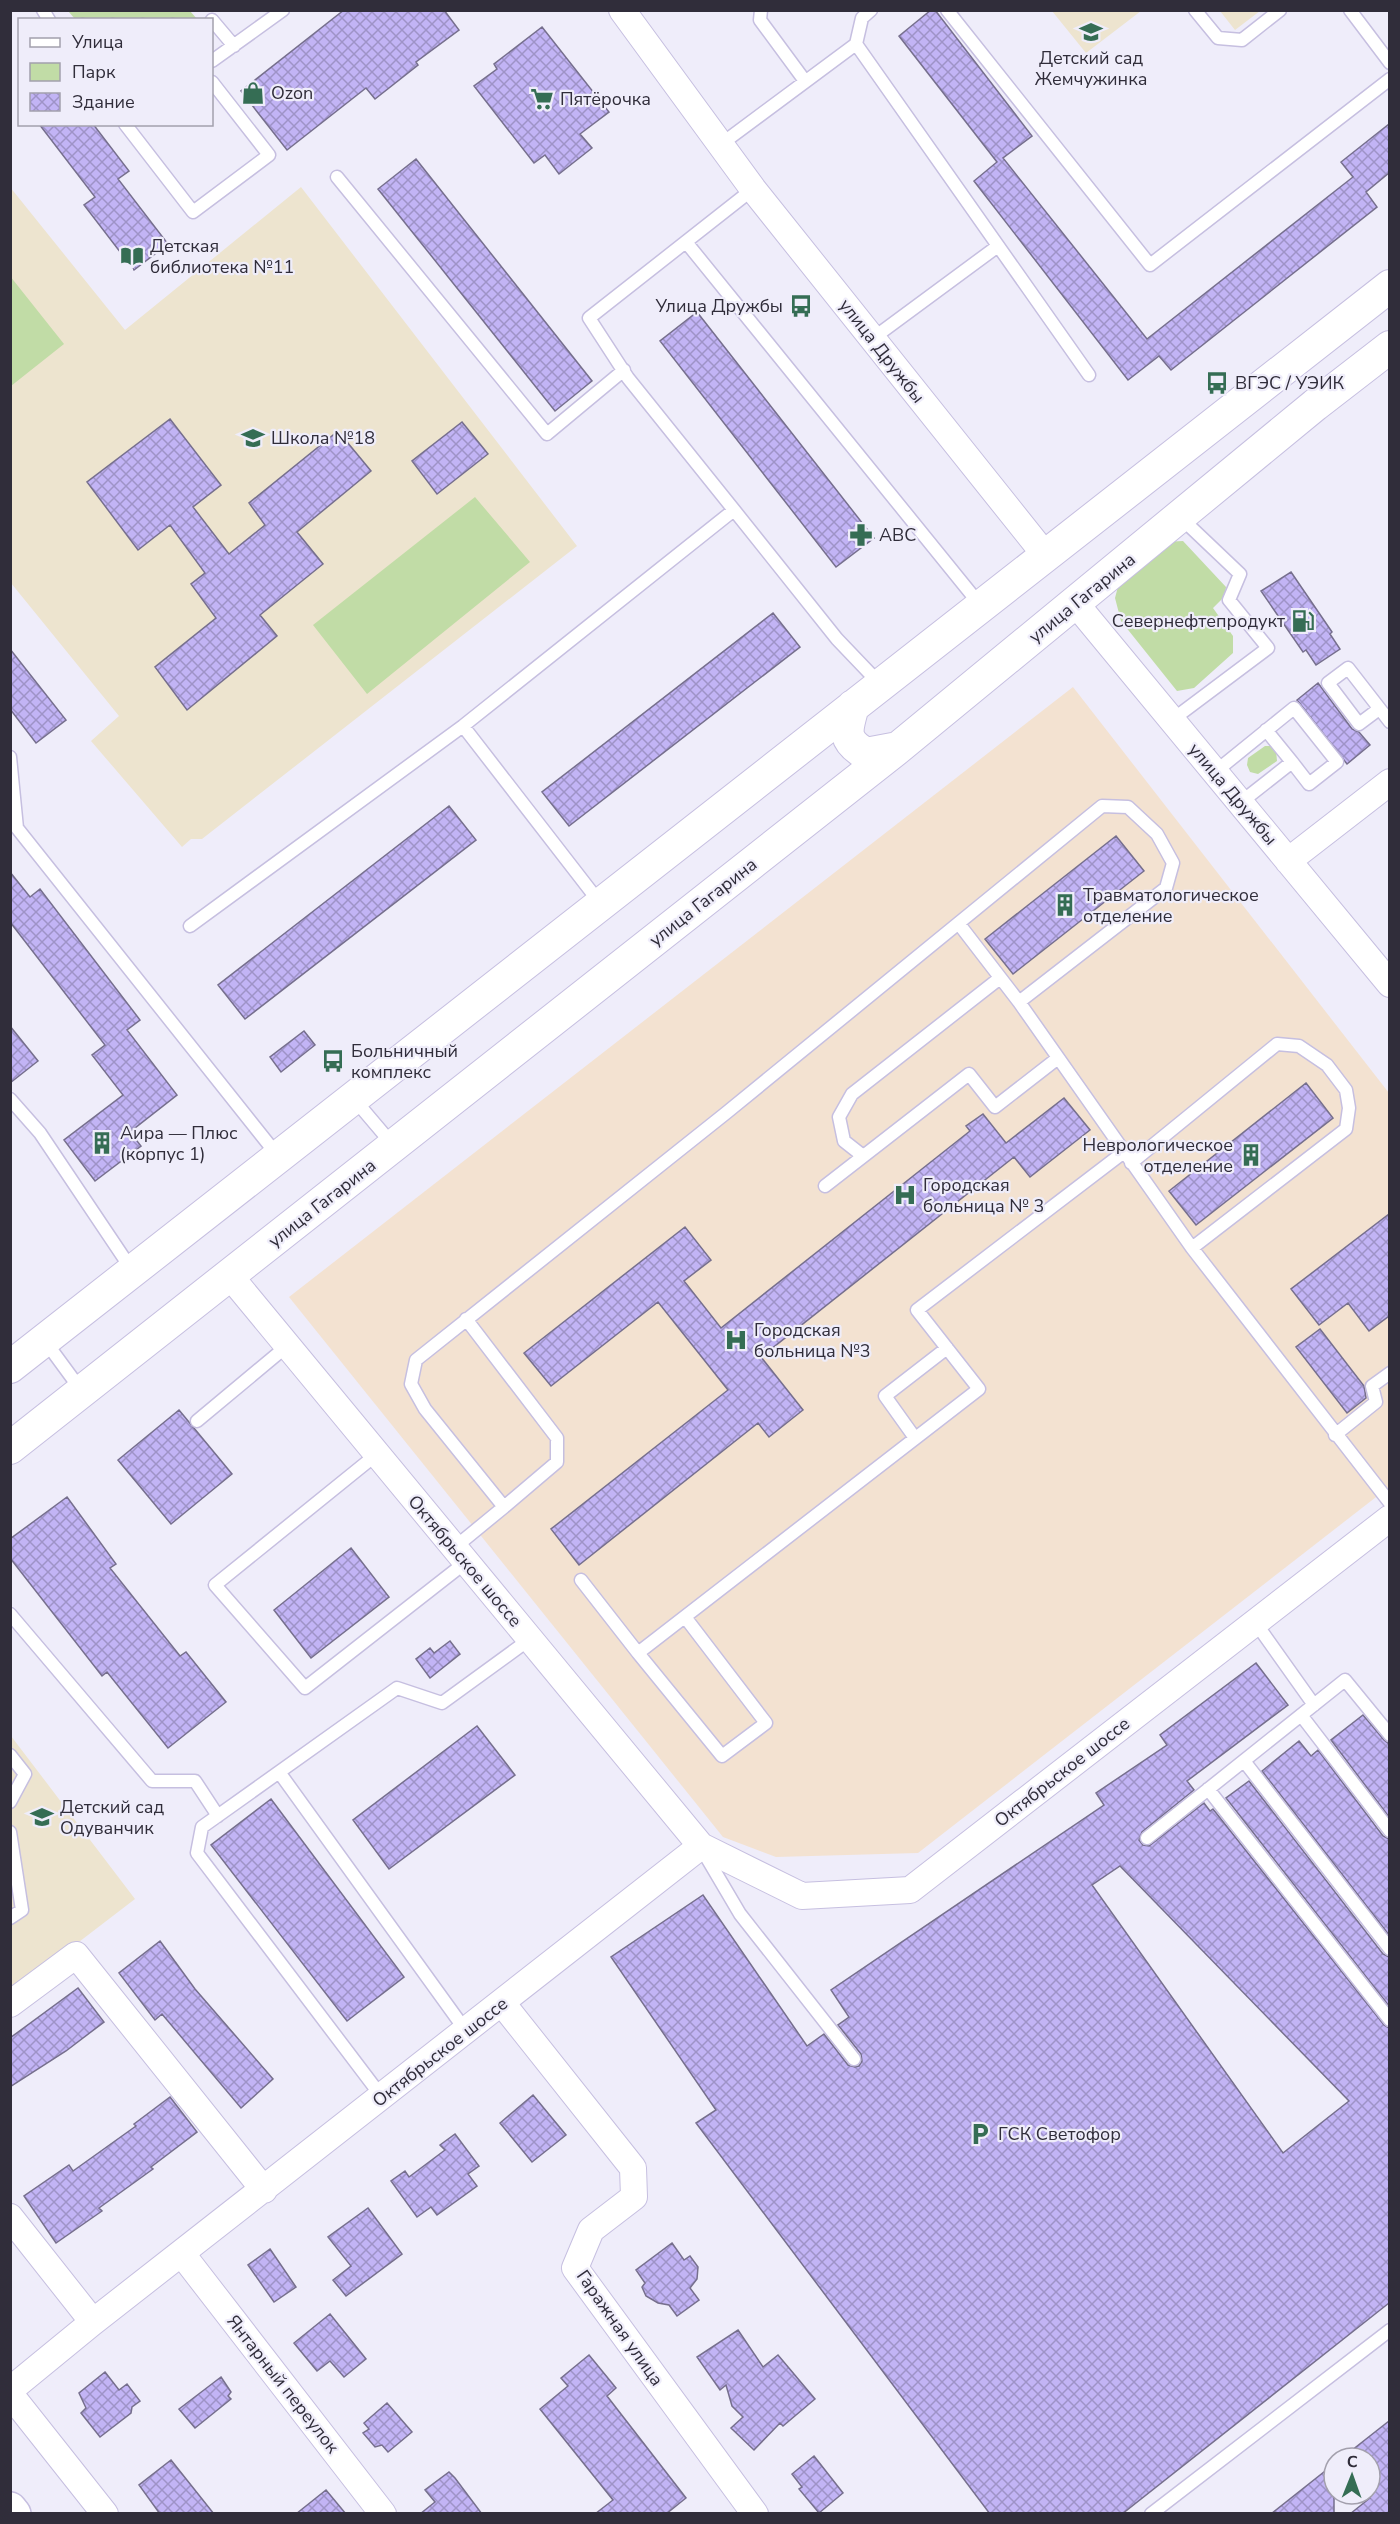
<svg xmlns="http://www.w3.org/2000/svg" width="1400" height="2524" viewBox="0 0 1400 2524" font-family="'Nunito Sans',sans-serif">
	<defs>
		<pattern id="park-crowns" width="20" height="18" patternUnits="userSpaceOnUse" patternTransform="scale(1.5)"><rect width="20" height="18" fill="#c1dca6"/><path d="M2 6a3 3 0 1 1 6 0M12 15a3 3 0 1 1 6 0" fill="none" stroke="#a6bd90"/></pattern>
		<pattern id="building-cross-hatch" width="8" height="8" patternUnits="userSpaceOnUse" patternTransform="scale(1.5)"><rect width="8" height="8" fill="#c2b4f5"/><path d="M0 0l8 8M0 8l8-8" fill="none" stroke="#9e93c7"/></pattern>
	</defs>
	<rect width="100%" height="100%" fill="#efedfa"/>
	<path fill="#ede4cf" d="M1052,11H1141L1086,53Z
		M1220,11H1260L1235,30Z
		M10,187L125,330L301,187L577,546L202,839H191L182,847L91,741L119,716L11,583Z
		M11,1736L135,1899L11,1994Z"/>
	<path fill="#f3e2d1" d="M1073,687L1389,1093V1487L918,1853L776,1857L723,1837L289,1297Z"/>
	<path fill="#c1dca6" d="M10,276L64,344L11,386H10Z
		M475,497L530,562L367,694L313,625Z
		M1183,541L1226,587L1225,596L1213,608L1233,636V653L1194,688L1177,691L1121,621L1115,598L1120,579L1164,542Z
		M1265,746H1271L1276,750L1277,761L1258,774L1250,772L1247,765L1248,758Z"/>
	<path fill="url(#park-crowns)" d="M68,11H190L197,19H75Z"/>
	<path fill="url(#building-cross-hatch)" stroke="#766f8d" stroke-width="1.5" fill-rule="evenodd" d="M344,10H444L459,30L416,62L418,65L375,99L366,88L287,150L241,91Z
		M931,10H935L1032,136L1003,158L1147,339L1353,177L1341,162L1389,124V173L1366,192L1377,207L1171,370L1159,356L1128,380L974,181L997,162L899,36Z
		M542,27L609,112L580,134L592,148L559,174L545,155L534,163L474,86L497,69L494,64Z
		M39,124H93L129,171L118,179L168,244L134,270L84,205L95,197Z
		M416,159L592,381L555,411L378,189Z
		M697,312L874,538L836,567L660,341Z
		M170,419L221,485L193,507L229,554L265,525L249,503L338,431L371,471L297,532L323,564L260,615L277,636L187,710L155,667L216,618L191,584L205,573L170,525L138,550L87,482Z
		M462,422L488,454L437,494L412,461Z
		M1291,572L1332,632L1330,634L1340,649L1316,665L1306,650L1303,652L1261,591Z
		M773,613L800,647L569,826L542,792Z
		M10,649L66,720L36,743L10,709Z
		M1318,683L1352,729L1359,732L1370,745L1347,764L1297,700Z
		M449,806L476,840L245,1019L218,985Z
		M1116,836L1144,871L1013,974L985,939Z
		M10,872L30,897L40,889L140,1020L127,1030L177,1095L130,1132L141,1146L95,1181L64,1140L123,1095L92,1055L105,1045L10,922Z
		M10,1026L38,1061L10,1083Z
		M304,1031L315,1045L281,1072L270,1057Z
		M1306,1083L1333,1118L1196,1225L1169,1191Z
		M1064,1098L1090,1130L1030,1177L1014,1157L761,1357L803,1410L769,1437L758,1423L579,1565L551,1529L728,1390L658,1302L551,1386L524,1353L685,1227L711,1260L684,1281L721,1328L970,1131L966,1126L983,1114L1006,1143Z
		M1389,1214V1316L1369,1331L1348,1303L1319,1325L1291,1289Z
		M1320,1329L1364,1386L1366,1398L1347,1413L1296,1347Z
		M179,1410L232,1474L171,1524L118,1460Z
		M67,1497L116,1564L110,1568L180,1656L186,1652L226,1702L168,1748L107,1672L102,1676L10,1558V1539Z
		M351,1548L389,1597L311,1658L274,1610Z
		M450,1641L460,1654L430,1678L416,1659L430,1648L434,1653Z
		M1256,1663L1288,1705L1187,1781L1194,1790L1142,1832L1139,1840L1143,1845L1149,1846L1204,1803L1210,1811L1213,1809L1384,2025L1389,2028V2303L1122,2514H990L696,2123L716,2110L611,1957L703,1895L807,2046L824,2034L848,2065L855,2067L859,2066L862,2061L861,2054L838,2025L849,2017L831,1990L1104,1805L1096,1793L1167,1745L1160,1735ZM1120,1866L1349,2101L1283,2153L1092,1885Z
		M1363,1715L1384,1740L1389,1744V1817L1331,1740Z
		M477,1726L515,1775L389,1869L353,1820Z
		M1299,1741L1311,1756L1318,1750L1383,1836L1389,1839V1935L1262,1771Z
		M1249,1781L1383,1954L1389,1957V2006L1226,1798Z
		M271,1799L404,1977L347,2021L211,1845Z
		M160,1941L195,1989L273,2079L241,2108L162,2014L155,2020L119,1973Z
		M78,1988L104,2022L66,2051L10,2087V2038Z
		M533,2095L566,2135L532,2162L500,2123Z
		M170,2097L197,2132L151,2167L153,2169L99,2208L102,2211L56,2243L24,2196L69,2165L73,2171L136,2126L134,2124Z
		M455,2134L479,2166L468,2174L477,2186L437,2215L431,2207L417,2217L391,2181L405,2171L409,2177L445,2150L440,2145Z
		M368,2208L402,2254L346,2296L333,2280L351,2266L328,2237Z
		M672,2243L684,2260L690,2256L698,2267L697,2279L690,2288L699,2300L677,2316L669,2305L658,2303L646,2296L642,2287L645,2283L636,2270Z
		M270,2249L296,2287L274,2302L248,2265Z
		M330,2314L366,2359L344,2377L330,2361L317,2371L294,2343Z
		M738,2330L763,2367L778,2355L815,2399L783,2426L780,2423L754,2450L731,2428L743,2417L732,2406L726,2385L720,2390L697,2357Z
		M589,2355L616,2388L607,2396L686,2498L666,2514H595L613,2500L540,2409L568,2386L561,2378Z
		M105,2372L119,2390L127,2384L140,2401L132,2407L131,2413L100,2437L81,2413L86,2408L79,2393Z
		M221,2377L231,2392L228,2396L231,2399L195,2428L179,2409Z
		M387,2403L412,2432L388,2452L382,2445L375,2447L363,2433L369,2429L364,2423Z
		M1389,2421V2514H1350L1370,2498V2458H1342Z
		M814,2456L843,2493L819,2513L799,2489L802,2487L792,2474Z
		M171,2460L214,2514H160L139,2485Z
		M1334,2464V2514H1271Z
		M449,2472L455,2478L482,2514H420L435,2502L425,2490Z
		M326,2490L346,2514H296Z"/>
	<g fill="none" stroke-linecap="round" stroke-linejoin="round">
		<g stroke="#c6bfe0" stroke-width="15">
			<path id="service" d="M43,10L49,20
				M761,10L760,20L805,81
				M947,10L1150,265L1390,79
				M1195,10L1218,38L1242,40L1280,10
				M1350,10L1390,63
				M212,20L234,46
				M856,44L1089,375
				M212,61L283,10
				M125,124L193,212L269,155L212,82
				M720,145L856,44L862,18L871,10
				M337,177L547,434L624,370
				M686,242L981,606
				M872,339L998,246
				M734,510L628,378L589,318L753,189
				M1379,709L1359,724L1328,683L1348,668L1390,722
				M1172,720L1268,648L1229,600L1240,574L1180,517
				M463,726L600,903
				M1266,730L1292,762
				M10,757L17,828L278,1156
				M1215,772L1294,708L1337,762L1309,784L1292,762L1240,803
				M959,924L1019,1002L1192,1248L1390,1503
				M190,926L463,726L734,510L837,639L880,684
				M10,1099L40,1133L132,1270
				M354,1099L393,1145
				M863,1156L844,1141L839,1117L852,1094L1000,978
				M1131,1163L1277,1044L1299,1046L1327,1065L1346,1090L1349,1108L1346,1129L1192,1248
				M825,1186L969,1074L995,1107L1058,1058
				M466,1319L557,1438V1462L504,1507
				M45,1341L81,1390
				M197,1421L287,1346
				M1335,1435L1376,1402L1372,1386L1390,1373
				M915,1438L885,1396L947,1348
				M377,1454L215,1585L305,1688L466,1562
				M454,1548L504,1507L425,1409L411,1384L416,1360L726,1113L1102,806L1128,807L1157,834L1173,863L1166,888L1019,1002
				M581,1580L638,1653
				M10,1614L152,1781H195L218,1816
				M685,1617L766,1723L722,1756L638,1653L979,1389L917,1310L1124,1152
				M1255,1622L1314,1705
				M1301,1715L1390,1831
				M10,1755L25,1774L10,1802
				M1244,1761L1390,1949
				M279,1772L466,2031
				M1208,1789L1390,2020
				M10,1832L22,1910L10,1918
				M1147,1838L1345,1680L1390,1735
				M704,1853L740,1914L854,2059
				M382,2097L197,1853L202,1827L397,1688L442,1703L530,1639
				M1151,2514L1390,2330"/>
		</g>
		<g stroke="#c6bfe0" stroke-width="28">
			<path id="minor" d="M622,10L753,189L1046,556
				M1076,604L1390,984
				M1288,861L1390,782
				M230,1276L701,1846L802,1896L910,1890L1390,1518
				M502,2003L633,2168L634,2197L591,2230L575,2268L755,2514
				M10,2004L76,1955L264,2190
				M10,2217L93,2322
				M182,2254L383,2514
				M10,2390L93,2322L701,1846
				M10,2394L105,2514"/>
		</g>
		<g stroke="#c6bfe0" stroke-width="34">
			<path id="tertiary" d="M853,706C846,731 842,740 866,754L898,748
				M10,1367L1390,286
				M10,1448L898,748L1315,405L1390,347"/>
		</g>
		<g stroke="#c6bfe0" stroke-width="36">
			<path id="secondary" d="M10,2509L14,2514"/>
		</g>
		<use href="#service" stroke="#fff" stroke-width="12"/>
		<use href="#minor" stroke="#fff" stroke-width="26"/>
		<use href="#tertiary" stroke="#fff" stroke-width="32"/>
		<use href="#secondary" stroke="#fff" stroke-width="33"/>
	</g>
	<defs>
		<g id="school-bare" transform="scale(1.8)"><path d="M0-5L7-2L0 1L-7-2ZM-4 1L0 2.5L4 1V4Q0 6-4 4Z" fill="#356d54" stroke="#efedfa" stroke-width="2.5" paint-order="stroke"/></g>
		<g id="shop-bare" transform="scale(1.8)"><path d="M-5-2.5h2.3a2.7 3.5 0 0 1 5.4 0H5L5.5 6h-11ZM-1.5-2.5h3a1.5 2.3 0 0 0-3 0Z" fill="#356d54" stroke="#efedfa" stroke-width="2.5" paint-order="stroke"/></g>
		<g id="supermarket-bare" transform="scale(1.8)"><path d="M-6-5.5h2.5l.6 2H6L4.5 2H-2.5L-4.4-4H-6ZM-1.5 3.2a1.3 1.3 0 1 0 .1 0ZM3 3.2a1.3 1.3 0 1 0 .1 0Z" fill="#356d54" stroke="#efedfa" stroke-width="2.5" paint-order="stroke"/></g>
		<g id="library-bare" transform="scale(1.8)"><path d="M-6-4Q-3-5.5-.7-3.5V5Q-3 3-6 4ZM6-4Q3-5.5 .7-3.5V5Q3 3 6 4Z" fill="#356d54" stroke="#efedfa" stroke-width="2.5" paint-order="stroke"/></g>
		<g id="bus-bare" transform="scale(1.8)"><path d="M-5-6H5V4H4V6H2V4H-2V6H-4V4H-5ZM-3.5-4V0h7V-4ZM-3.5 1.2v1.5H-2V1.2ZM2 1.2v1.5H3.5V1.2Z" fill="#356d54" stroke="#efedfa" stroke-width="2.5" paint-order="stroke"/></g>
		<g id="pharmacy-bare" transform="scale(1.8)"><path d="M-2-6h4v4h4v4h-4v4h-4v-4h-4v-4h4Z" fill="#356d54" stroke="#efedfa" stroke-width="2.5" paint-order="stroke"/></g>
		<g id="fuel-bare" transform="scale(1.8)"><path d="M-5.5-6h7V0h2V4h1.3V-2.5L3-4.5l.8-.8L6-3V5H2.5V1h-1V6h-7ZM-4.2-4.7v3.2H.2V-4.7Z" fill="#356d54" stroke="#efedfa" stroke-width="2.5" paint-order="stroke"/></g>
		<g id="building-bare" transform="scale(1.8)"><path d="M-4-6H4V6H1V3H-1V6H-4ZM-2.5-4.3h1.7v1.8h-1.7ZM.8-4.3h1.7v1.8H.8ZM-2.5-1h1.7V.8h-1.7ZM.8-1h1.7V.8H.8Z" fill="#356d54" stroke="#efedfa" stroke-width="2.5" paint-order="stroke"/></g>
		<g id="hospital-bare" transform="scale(1.8)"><path d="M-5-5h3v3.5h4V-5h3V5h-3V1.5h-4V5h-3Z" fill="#356d54" stroke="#efedfa" stroke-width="2.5" paint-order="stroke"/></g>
		<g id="parking-bare" transform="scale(1.8)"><path d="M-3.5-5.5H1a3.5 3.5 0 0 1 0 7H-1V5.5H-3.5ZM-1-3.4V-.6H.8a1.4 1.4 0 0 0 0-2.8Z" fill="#356d54" stroke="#efedfa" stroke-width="2.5" paint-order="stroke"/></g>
	</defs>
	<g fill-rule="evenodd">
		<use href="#school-bare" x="1091" y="32"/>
		<use href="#shop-bare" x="253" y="93"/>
		<use href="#supermarket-bare" x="542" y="99"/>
		<use href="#library-bare" x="132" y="256"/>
		<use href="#bus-bare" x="801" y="306"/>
		<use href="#bus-bare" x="1217" y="383"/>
		<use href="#school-bare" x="253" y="438"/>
		<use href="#pharmacy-bare" x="861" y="535"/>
		<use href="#fuel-bare" x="1303" y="621"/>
		<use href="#building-bare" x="1065" y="905"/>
		<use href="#bus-bare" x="333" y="1061"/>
		<use href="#building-bare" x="102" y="1143"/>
		<use href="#building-bare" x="1251" y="1155"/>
		<use href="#hospital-bare" x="905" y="1195"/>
		<use href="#hospital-bare" x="736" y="1340"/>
		<use href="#school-bare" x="42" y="1817"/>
		<use href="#parking-bare" x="980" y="2134"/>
	</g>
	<g text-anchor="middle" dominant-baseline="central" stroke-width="4.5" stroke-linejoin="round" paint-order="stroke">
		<g font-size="18" fill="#302d3a" stroke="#efedfa" text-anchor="start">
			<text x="1091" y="58" text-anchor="middle">Детский сад<tspan x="1091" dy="21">Жемчужинка</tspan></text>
			<text x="271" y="93">Ozon</text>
			<text x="560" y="99">Пятёрочка</text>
			<text x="150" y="246">Детская<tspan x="150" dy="21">библиотека №11</tspan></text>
			<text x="783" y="306" text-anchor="end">Улица Дружбы</text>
			<text x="1235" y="383">ВГЭС / УЭИК</text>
			<text x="271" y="438">Школа №18</text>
			<text x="879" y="535">ABC</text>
			<text x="1285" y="621" text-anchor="end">Севернефтепродукт</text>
			<text x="1083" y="895">Травматологическое<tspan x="1083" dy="21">отделение</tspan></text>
			<text x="351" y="1051">Больничный<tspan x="351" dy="21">комплекс</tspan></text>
			<text x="120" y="1133">Аира — Плюс<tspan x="120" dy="21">(корпус 1)</tspan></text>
			<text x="1233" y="1145" text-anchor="end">Неврологическое<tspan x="1233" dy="21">отделение</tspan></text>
			<text x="923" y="1185">Городская<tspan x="923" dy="21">больница № 3</tspan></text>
			<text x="754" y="1330">Городская<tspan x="754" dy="21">больница №3</tspan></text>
			<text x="60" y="1807">Детский сад<tspan x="60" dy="21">Одуванчик</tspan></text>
			<text x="998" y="2134">ГСК Светофор</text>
		</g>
		<g font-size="18" fill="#302d3a" stroke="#efedfa">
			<text transform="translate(882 351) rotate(52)">улица Дружбы</text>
			<text transform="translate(1082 598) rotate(-39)">улица Гагарина</text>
			<text transform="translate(1233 794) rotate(50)">улица Дружбы</text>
			<text transform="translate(703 902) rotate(-38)">улица Гагарина</text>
			<text transform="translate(322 1203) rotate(-38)">улица Гагарина</text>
			<text transform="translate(465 1561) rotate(50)">Октябрьское шоссе</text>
			<text transform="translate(1062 1772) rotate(-38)">Октябрьское шоссе</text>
			<text transform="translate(440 2052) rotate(-38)">Октябрьское шоссе</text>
			<text transform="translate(620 2328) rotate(55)">Гаражная улица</text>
			<text transform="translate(283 2384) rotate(52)">Янтарный переулок</text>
		</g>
	</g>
	<rect width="1400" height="2524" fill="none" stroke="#302d3a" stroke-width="24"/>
	<rect x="18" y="18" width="195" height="108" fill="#efedfa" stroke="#a3a0ad" stroke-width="1.5"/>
	<rect x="30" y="38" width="30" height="9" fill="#ffffff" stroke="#a3a0ad" stroke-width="1.5"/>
	<text x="72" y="48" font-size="18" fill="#302d3a">Улица</text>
	<rect x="30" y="63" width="30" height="18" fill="#c1dca6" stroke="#a3a0ad" stroke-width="1.5"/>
	<text x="72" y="78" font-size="18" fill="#302d3a">Парк</text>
	<rect x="30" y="93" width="30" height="18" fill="url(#building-cross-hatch)" stroke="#a3a0ad" stroke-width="1.5"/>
	<text x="72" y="108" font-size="18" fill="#302d3a">Здание</text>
	<g transform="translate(1352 2476) rotate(1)"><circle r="28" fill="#efedfa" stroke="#a3a0ad" stroke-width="1.5"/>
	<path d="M0-4.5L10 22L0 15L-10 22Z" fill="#356d54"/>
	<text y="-9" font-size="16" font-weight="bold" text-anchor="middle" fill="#302d3a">С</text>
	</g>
</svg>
